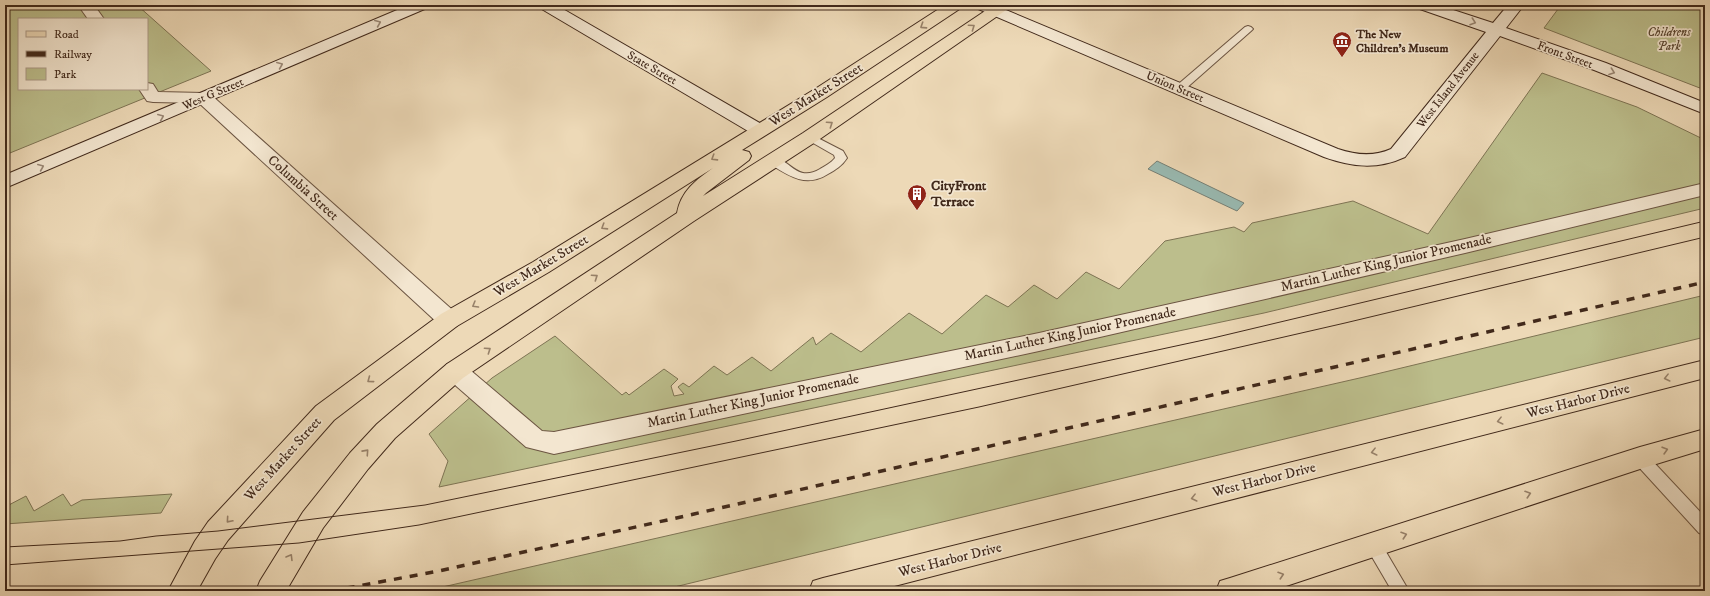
<svg xmlns="http://www.w3.org/2000/svg" width="1710" height="596" viewBox="0 0 1710 596" font-family="'IM FELL DW Pica',serif">
	<rect width="100%" height="100%" fill="#edd9b7"/>
	<filter id="stains"><feTurbulence type="fractalNoise" baseFrequency=".005" numOctaves="4"/><feColorMatrix values="0 0 0 0 .2 0 0 0 0 .09 0 0 0 0 .02 0 0 0 .5 -.17"/></filter>
	<radialGradient id="worn" r=".72"><stop offset=".6" stop-color="#630" stop-opacity="0"/><stop offset="1" stop-color="#630" stop-opacity=".3"/></radialGradient>
	<path fill="#bcbe8c" stroke="#7e7454" fill-rule="evenodd" d="M5,5H137L211,71L5,155ZM19,19H147V89H19Z
		M1561,5H1705V90L1544,28Z
		M1542,73L1637,107L1705,140V208L1264,313L439,487L448,461L429,434L492,378L555,336L622,395L626,392L629,395L664,369L678,379L671,386L674,396L684,394L678,387L683,383L689,387L714,366L727,375L752,357L771,371L813,337L816,345L831,333L861,352L909,313L942,334L986,295L1008,307L1034,285L1057,299L1086,272L1119,289L1165,241L1234,227L1244,232L1252,223L1353,201L1428,234Z
		M1705,295V337L658,591H425L1364,377Z
		M63,494L71,506L82,500L172,494L161,513L5,524V507L26,496L34,511Z"/>
	<path fill="#99bab2" stroke="#768076" d="M1157,161L1244,203L1237,211L1148,169Z"/>
	<g fill="none" stroke-linecap="round" stroke-linejoin="round">
		<g stroke="#6c5542" stroke-width="2">
			<path id="lane" d="M1248,26L1251,27L1253,29L1251,31L1183,91H1175L1174,89L1175,87L1245,27Z
				M810,134L843,151L847,158C842,166 835,170 828,174C806,188 789,176 770,164L768,161L770,158C788,154 795,184 820,169C825,166 831,163 835,158L834,155L806,139L805,137Z
				M1640,452L1645,453L1705,517V535L1699,533L1635,463L1632,458L1635,453Z
				M1373,538L1379,540L1409,591H1392L1365,545L1367,540Z"/>
		</g>
		<g stroke="#6c5542" stroke-width="2">
			<path id="street" d="M78,5H94L104,19H88Z
				M147,83L153,84L158,92L204,93L210,94L457,314L460,320L457,326L449,328L441,326L199,103L153,102L147,101L139,89H147Z
				M1705,183V195L1465,253L1039,351L554,454L526,447L447,378L443,371L447,364L455,362L463,364L542,431L554,432L1039,333L1465,239Z"/>
		</g>
		<g stroke="#41291b" stroke-width="2">
			<path id="secondary" d="M409,5H430L427,8L5,188V175Z
				M537,5H556L765,126L768,130L765,134L759,136L753,134L540,8Z
				M973,5H994L1338,149C1356,155 1373,157 1391,149L1486,32L1417,8L1414,5H1438L1493,23L1508,5H1524L1506,28L1606,63L1705,103V114L1594,70L1500,36L1405,157C1377,170 1352,167 1324,157L976,8Z"/>
		</g>
		<g stroke="#41291b" stroke-width="2">
			<path id="primary" d="M945,5H964L961,8L827,97L742,150L749,152L751,156L749,160L706,193L703,196L803,133L994,5H1012L1009,8L817,141L694,221L463,378L395,438L368,469L323,528L286,591H256L260,581L303,512L350,453L377,424L447,364L677,213C681,191 696,180 713,168L549,272L457,326L334,420L228,540L215,559L197,591H168L195,541L208,522L316,406L441,314L533,262L815,89Z
				M1705,360V378L875,591H809L813,581L823,578Z
				M1705,429V449L1640,469L1271,591H1216L1220,581L1230,578L1640,447Z"/>
		</g>
		<use href="#lane" fill="#f3e6d0" fill-rule="evenodd"/>
		<use href="#street" fill="#f3e6d0" fill-rule="evenodd"/>
		<use href="#secondary" fill="#f3e6d0" fill-rule="evenodd"/>
		<use href="#primary" fill="#edd9b7" fill-rule="evenodd"/>
		<path stroke="#41291b" stroke-width="1" d="M5,547L120,541L156,536L218,531L425,505L736,441L1213,338L1705,221
			M5,565L299,543L419,525L979,407L1345,323L1705,237"/>
		<path stroke="#41291b" stroke-width="3.5" stroke-dasharray="8 8" stroke-linecap="butt" d="M331,591L439,571L694,514L1705,282"/>
	</g>
	<defs><path id="oneway-chevron" d="M-2-3.5L2.5 0L-2 3.5" fill="none" stroke-width="1.6" stroke-linecap="round" stroke-linejoin="round"/></defs>
	<g stroke="#9a8876">
		<use href="#oneway-chevron" transform="translate(1473 22) rotate(19)"/>
		<use href="#oneway-chevron" transform="translate(378 23) rotate(-23)"/>
		<use href="#oneway-chevron" transform="translate(280 65) rotate(-23)"/>
		<use href="#oneway-chevron" transform="translate(1612 72) rotate(20)"/>
		<use href="#oneway-chevron" transform="translate(161 117) rotate(-23)"/>
		<use href="#oneway-chevron" transform="translate(41 167) rotate(-23)"/>
	</g>
	<g stroke="#978169">
		<use href="#oneway-chevron" transform="translate(923 26) rotate(147)"/>
		<use href="#oneway-chevron" transform="translate(972 27) rotate(-35)"/>
		<use href="#oneway-chevron" transform="translate(830 124) rotate(-34)"/>
		<use href="#oneway-chevron" transform="translate(714 158) rotate(148)"/>
		<use href="#oneway-chevron" transform="translate(604 227) rotate(148)"/>
		<use href="#oneway-chevron" transform="translate(595 277) rotate(-34)"/>
		<use href="#oneway-chevron" transform="translate(475 305) rotate(150)"/>
		<use href="#oneway-chevron" transform="translate(488 350) rotate(-34)"/>
		<use href="#oneway-chevron" transform="translate(1667 378) rotate(166)"/>
		<use href="#oneway-chevron" transform="translate(370 380) rotate(143)"/>
		<use href="#oneway-chevron" transform="translate(1500 421) rotate(166)"/>
		<use href="#oneway-chevron" transform="translate(1665 450) rotate(-16)"/>
		<use href="#oneway-chevron" transform="translate(366 452) rotate(-48)"/>
		<use href="#oneway-chevron" transform="translate(1374 452) rotate(166)"/>
		<use href="#oneway-chevron" transform="translate(1528 494) rotate(-18)"/>
		<use href="#oneway-chevron" transform="translate(1194 498) rotate(166)"/>
		<use href="#oneway-chevron" transform="translate(229 520) rotate(131)"/>
		<use href="#oneway-chevron" transform="translate(1404 535) rotate(-18)"/>
		<use href="#oneway-chevron" transform="translate(290 557) rotate(-59)"/>
		<use href="#oneway-chevron" transform="translate(1281 575) rotate(-18)"/>
	</g>
	<defs>
		<g id="museum-pin" transform="scale(1)"><path d="M0 17L-7.5 6A9.5 9.5 0 1 1 7.5 6Z" fill="#8f2418" stroke="#f3e6d0"/><path d="M0-6L6-3V-2H-6V-3ZM-5-1h2V3h-2ZM-1-1h2V3h-2ZM3-1h2V3H3ZM-6 4H6V6H-6Z" fill="#fff"/></g>
		<g id="building-pin" transform="scale(1)"><path d="M0 17L-7.5 6A9.5 9.5 0 1 1 7.5 6Z" fill="#8f2418" stroke="#f3e6d0"/><path d="M-4-6H4V6H1V3H-1V6H-4ZM-2.5-4.3h1.7v1.8h-1.7ZM.8-4.3h1.7v1.8H.8ZM-2.5-1h1.7V.8h-1.7ZM.8-1h1.7V.8H.8Z" fill="#fff"/></g>
	</defs>
	<g fill-rule="evenodd">
		<use href="#museum-pin" x="1342" y="41"/>
		<use href="#building-pin" x="917" y="194"/>
	</g>
	<g text-anchor="middle" dominant-baseline="central" stroke-width="3.5" stroke-linejoin="round" paint-order="stroke">
		<g font-size="12" font-style="italic" fill="#5a4732" stroke="#f3e6d0">
			<text x="1669" y="32">Childrens<tspan x="1669" dy="14">Park</tspan></text>
		</g>
		<g font-size="12" font-weight="bold" fill="#41291b" stroke="#f3e6d0" text-anchor="start">
			<text x="1356" y="34">The New<tspan x="1356" dy="14">Children's Museum</tspan></text>
		</g>
		<g font-size="12" fill="#41291b" stroke="#f3e6d0">
			<text transform="translate(1565 55) rotate(20)">Front Street</text>
			<text transform="translate(652 68) rotate(30)">State Street</text>
			<text transform="translate(1175 87) rotate(23)">Union Street</text>
			<text transform="translate(1448 90) rotate(-52)">West Island Avenue</text>
			<text transform="translate(213 94) rotate(-23)">West G Street</text>
		</g>
		<g font-size="14" fill="#41291b" stroke="#f3e6d0">
			<text transform="translate(816 95) rotate(-32)">West Market Street</text>
			<text transform="translate(303 188) rotate(42)">Columbia Street</text>
			<text transform="translate(1386 263) rotate(-13)">Martin Luther King Junior Promenade</text>
			<text transform="translate(541 266) rotate(-31)">West Market Street</text>
			<text transform="translate(1070 334) rotate(-12)">Martin Luther King Junior Promenade</text>
			<text transform="translate(753 401) rotate(-12)">Martin Luther King Junior Promenade</text>
			<text transform="translate(1578 401) rotate(-14)">West Harbor Drive</text>
			<text transform="translate(283 459) rotate(-48)">West Market Street</text>
			<text transform="translate(1264 480) rotate(-14)">West Harbor Drive</text>
			<text transform="translate(950 560) rotate(-14)">West Harbor Drive</text>
		</g>
		<g font-size="14" font-weight="bold" fill="#41291b" stroke="#f3e6d0" text-anchor="start">
			<text x="931" y="186">CityFront<tspan x="931" dy="16">Terrace</tspan></text>
		</g>
	</g>
	<rect width="1710" height="596" fill="none" stroke="#edd9b7" stroke-width="20"/>
	<rect x="6" y="6" width="1698" height="584" fill="none" stroke="#41291b" stroke-width="2"/>
	<rect x="10" y="10" width="1690" height="576" fill="none" stroke="#41291b"/>
	<rect x="18" y="18" width="130" height="72" fill="#f3e6d0" stroke="#ac9a88"/>
	<rect x="26" y="31" width="20" height="6" fill="#edd9b7" stroke="#ac9a88"/>
	<text x="54" y="38" font-size="12" fill="#41291b">Road</text>
	<rect x="26" y="51" width="20" height="6" fill="#41291b" stroke="#ac9a88"/>
	<text x="54" y="58" font-size="12" fill="#41291b">Railway</text>
	<rect x="26" y="68" width="20" height="12" fill="#bcbe8c" stroke="#ac9a88"/>
	<text x="54" y="78" font-size="12" fill="#41291b">Park</text>
	<rect width="100%" height="100%" filter="url(#stains)"/>
	<rect width="100%" height="100%" fill="url(#worn)"/>
</svg>
